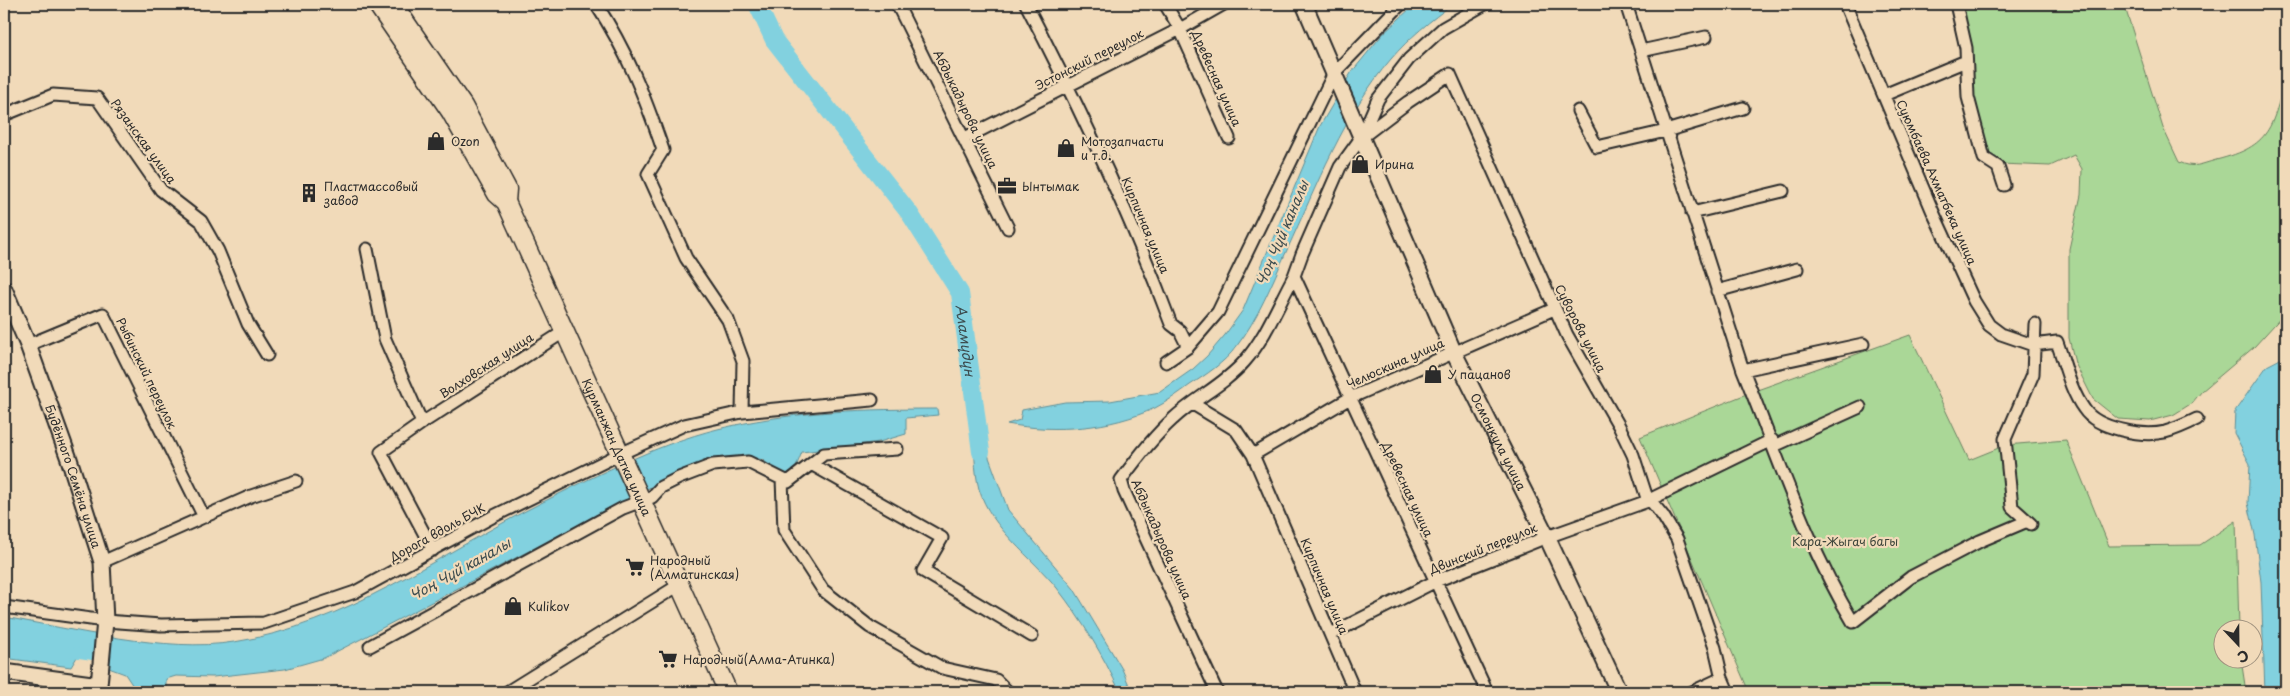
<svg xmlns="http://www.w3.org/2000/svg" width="2290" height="696" viewBox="0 0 2290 696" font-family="'Playpen Sans',sans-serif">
	<rect width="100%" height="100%" fill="#f1dab9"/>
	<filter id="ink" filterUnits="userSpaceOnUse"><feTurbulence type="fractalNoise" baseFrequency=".02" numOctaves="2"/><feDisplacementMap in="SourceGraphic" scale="10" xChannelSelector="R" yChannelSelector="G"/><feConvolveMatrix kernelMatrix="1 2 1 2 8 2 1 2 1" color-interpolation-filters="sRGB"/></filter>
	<g filter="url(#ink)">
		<path fill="#aad797" stroke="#6a8161" d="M1961,4H2124L2163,128L2179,162C2194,169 2201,164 2216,160C2272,146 2272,127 2286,75V312L2254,347L2202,391L2192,403L2173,415L2150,421L2118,419L2093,399L2075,363L2069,338V249L2081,195L2082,169L2074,155L2050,166L2000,164L1984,146L1972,101Z
			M1910,335L1969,460L2006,445L2066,440L2109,546L2200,545L2236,521L2239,628H2222V658L2241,659L2246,692H1749L1640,437L1749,393Z"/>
		<path fill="#82d1df" stroke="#5f8f97" d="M1415,4H1453C1431,20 1409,38 1391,59C1344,114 1317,185 1287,250C1272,283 1258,319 1236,347C1224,363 1207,374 1190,385C1179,393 1167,402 1155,408C1110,429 1056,433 1007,424L1020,420L1022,410L1065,402L1110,401L1160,392L1193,369L1207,356L1225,335L1243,310L1320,126L1351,73L1382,35Z
			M2286,356V692H2265L2261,582L2255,535L2248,503L2250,464L2234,433L2235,411L2267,366Z
			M937,409L938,415L906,418V434L879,442L802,452L794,472L788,474L776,471L763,460L755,458L734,460L666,479L361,639L324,658L285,669L213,677L176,676L166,679V692H137L125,674L106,667L108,654L80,652L71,667L4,658V617C72,629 167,653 234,642C346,625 439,554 539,504C597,475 667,439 731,426C798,411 868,409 937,409Z
			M973,428L984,429L986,449L1008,510L1074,589L1122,669L1132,692H1120C1103,655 1082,620 1057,588C1032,557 991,529 979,489C974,470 975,448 973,428Z"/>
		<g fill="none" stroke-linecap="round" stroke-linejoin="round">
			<path stroke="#82d1df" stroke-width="10" d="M66,651L106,657"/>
			<path stroke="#82d1df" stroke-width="18" id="s1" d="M757,4L774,40L910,214L960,293L981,452"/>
			<g stroke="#2b2b2b" stroke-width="15">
				<path id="street" d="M596,4C627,51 645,97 663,150L648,174L686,258L728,320L743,361L742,412
					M897,4L1008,228
					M1026,4C1080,108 1130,214 1171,324L1180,331L1188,347
					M1165,4L1180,29L1229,138
					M1485,4L1443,28L1409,59L1378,99L1361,138L1340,167L1302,254L1294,276L1487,692
					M1626,4L1743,370L1863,344
					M1845,4L1933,212L1974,301L1989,325L2001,334L2033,345L2057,342C2065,364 2070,390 2084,409C2097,429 2143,437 2165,432C2176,429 2187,424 2197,419
					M1956,4L1966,48L1968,97L1984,158L1998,167L2004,185
					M1641,51L1706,37
					M1884,95L1966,61
					M1578,111L1597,147L1666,131L1743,108
					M4,115L53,95L97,98L161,190L201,221L218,251L248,324L267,355
					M1362,137L1408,102L1450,74L1567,335L1619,426L1633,455L1646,495L1663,516L1677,539L1715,648L1722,678L1728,692
					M965,138L1180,29L1224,4
					M1692,213L1783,191
					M367,249L385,339L422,423
					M1717,291L1797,269
					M28,345L103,314L204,517
					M1166,362L1188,347L1218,312L1334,73L1401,4
					M1743,370C1777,454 1806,544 1853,622L1911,577L1980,541L2025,522
					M1193,404L1236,430L1253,455L1355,692
					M1774,446L1860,407
					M1253,455L1350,398L1554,309
					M811,464L942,538L923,571L1032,636
					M782,479L784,530L823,590L870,627L942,668L996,680L1008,692
					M2031,524L2012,507L2005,439L2033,374L2035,324
					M433,550L381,452L422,423L565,331
					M102,562L251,496L296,481
					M4,607L105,621L161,625L264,623L355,592L494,516L620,454L684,425L742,412L872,400
					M1331,634L1436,581L1547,537L1645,502L1772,440
					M370,646L623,508L652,497L661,487L679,478L713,465L748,462L788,482L824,454L897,449
					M507,692L679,585
					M1217,692L1124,491L1121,480C1137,458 1153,437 1173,419C1195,398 1224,385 1244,362C1266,337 1278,305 1294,276
					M1692,692L1722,678"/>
			</g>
			<g stroke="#2b2b2b" stroke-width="19">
				<g id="secondary">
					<path id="s2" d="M1304,4L1454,353L1547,537L1619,692"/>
					<path id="s3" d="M4,289L28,345L69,459L102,562L105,621L99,685L4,672"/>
				</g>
			</g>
			<g stroke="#2b2b2b" stroke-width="21">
				<g id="primary">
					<path id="s4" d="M377,4L451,112L497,194L506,202L728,692"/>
					<path d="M393,4L463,106L507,189L506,202"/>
				</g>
			</g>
			<use href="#street" stroke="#f1dab9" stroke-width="11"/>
			<use href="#secondary" stroke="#f1dab9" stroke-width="15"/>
			<use href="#primary" stroke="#f1dab9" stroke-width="18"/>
		</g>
	</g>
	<defs>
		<g id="shop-bare" transform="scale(1.5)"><path d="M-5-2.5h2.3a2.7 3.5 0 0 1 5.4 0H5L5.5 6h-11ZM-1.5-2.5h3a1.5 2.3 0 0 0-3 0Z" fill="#2b2b2b" stroke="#f1dab9" stroke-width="2.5" paint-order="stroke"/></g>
		<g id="office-bare" transform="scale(1.5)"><path d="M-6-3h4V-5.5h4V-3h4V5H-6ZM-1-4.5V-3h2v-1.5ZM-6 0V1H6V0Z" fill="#2b2b2b" stroke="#f1dab9" stroke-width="2.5" paint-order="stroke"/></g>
		<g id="building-bare" transform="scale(1.5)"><path d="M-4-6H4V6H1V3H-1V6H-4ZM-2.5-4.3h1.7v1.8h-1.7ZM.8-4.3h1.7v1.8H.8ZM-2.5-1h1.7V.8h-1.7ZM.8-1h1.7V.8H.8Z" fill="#2b2b2b" stroke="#f1dab9" stroke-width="2.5" paint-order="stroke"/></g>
		<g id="supermarket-bare" transform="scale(1.5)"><path d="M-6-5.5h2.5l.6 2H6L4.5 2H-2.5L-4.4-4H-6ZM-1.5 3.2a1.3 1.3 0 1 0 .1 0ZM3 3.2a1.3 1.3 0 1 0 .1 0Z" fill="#2b2b2b" stroke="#f1dab9" stroke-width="2.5" paint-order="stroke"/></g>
	</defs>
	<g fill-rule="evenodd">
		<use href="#shop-bare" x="436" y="141"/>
		<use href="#shop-bare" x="1066" y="148"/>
		<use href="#shop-bare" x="1360" y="164"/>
		<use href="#office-bare" x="1007" y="186"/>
		<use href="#building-bare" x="309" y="193"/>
		<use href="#shop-bare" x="1433" y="374"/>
		<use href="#supermarket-bare" x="635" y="567"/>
		<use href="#shop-bare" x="513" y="606"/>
		<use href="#supermarket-bare" x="668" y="659"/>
	</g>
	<g text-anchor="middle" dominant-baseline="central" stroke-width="4.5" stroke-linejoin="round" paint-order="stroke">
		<g font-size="12" fill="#2b2b2b" stroke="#f1dab9">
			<text transform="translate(1089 59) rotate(-27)">Эстонский переулок</text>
			<text transform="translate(1217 78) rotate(66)">Древесная улица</text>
			<text transform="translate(966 109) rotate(64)">Абдыкадырова улица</text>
			<text transform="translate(144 141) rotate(54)">Рязанская улица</text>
			<text transform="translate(1937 182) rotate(66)">Суюмбаева Ахматбека улица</text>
			<text transform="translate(1146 225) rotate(67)">Кирпичная улица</text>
			<text transform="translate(1581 328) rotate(63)">Суворова улица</text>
			<text transform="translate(1395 363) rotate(-24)">Челюскина улица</text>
			<text transform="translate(486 365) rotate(-33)">Волховская улица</text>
			<text transform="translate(147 373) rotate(64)">Рыбинский переулок</text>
			<text stroke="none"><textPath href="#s2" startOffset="479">Осмонкула улица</textPath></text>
			<text stroke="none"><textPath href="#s4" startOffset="506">Курманжан Датка улица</textPath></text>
			<text stroke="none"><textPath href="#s3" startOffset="200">Будённого Семёна улица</textPath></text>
			<text transform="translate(1408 489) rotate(65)">Древесная улица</text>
			<text transform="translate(437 532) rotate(-29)">Дорога вдоль БЧК</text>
			<text transform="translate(1162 539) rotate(66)">Абдыкадырова улица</text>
			<text transform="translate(1483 548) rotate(-22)">Двинский переулок</text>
			<text transform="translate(1325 586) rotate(67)">Кирпичная улица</text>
		</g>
		<g font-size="12" fill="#2b2b2b" stroke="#f1dab9" text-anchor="start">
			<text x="451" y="141">Ozon</text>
			<text x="1081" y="141">Мотозапчасти<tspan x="1081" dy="14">и т.д.</tspan></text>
			<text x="1375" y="164">Ирина</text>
			<text x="324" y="186">Пластмассовый<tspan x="324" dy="14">завод</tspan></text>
			<text x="1022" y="186">Ынтымак</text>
			<text x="1448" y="374">У пацанов</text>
			<text x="650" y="560">Народный<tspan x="650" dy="14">(Алматинская)</tspan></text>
			<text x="528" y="606">Kulikov</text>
			<text x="683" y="659">Народный(Алма-Атинка)</text>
		</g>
		<g font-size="12" fill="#3e453b" stroke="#f1dab9">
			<text x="1845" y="541">Кара-Жыгач багы</text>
		</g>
		<g font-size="14" font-style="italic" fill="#3c4c4f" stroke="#f1dab9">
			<text transform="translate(1282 233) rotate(-67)">Чоң Чүй каналы</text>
			<text stroke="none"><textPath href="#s1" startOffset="402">Аламүдүн</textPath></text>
			<text transform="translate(460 569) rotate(-29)">Чоң Чүй каналы</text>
		</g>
	</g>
	<rect width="2290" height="696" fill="none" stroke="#f1dab9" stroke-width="20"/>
	<rect x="10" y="10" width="2270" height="676" fill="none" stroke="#2b2b2b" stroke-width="2" filter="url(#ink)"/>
	<g transform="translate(2238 644) rotate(158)"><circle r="24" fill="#f1dab9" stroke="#a29480"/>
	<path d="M0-4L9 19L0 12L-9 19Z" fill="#2b2b2b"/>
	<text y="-8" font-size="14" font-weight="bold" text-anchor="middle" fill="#2b2b2b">С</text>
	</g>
</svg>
